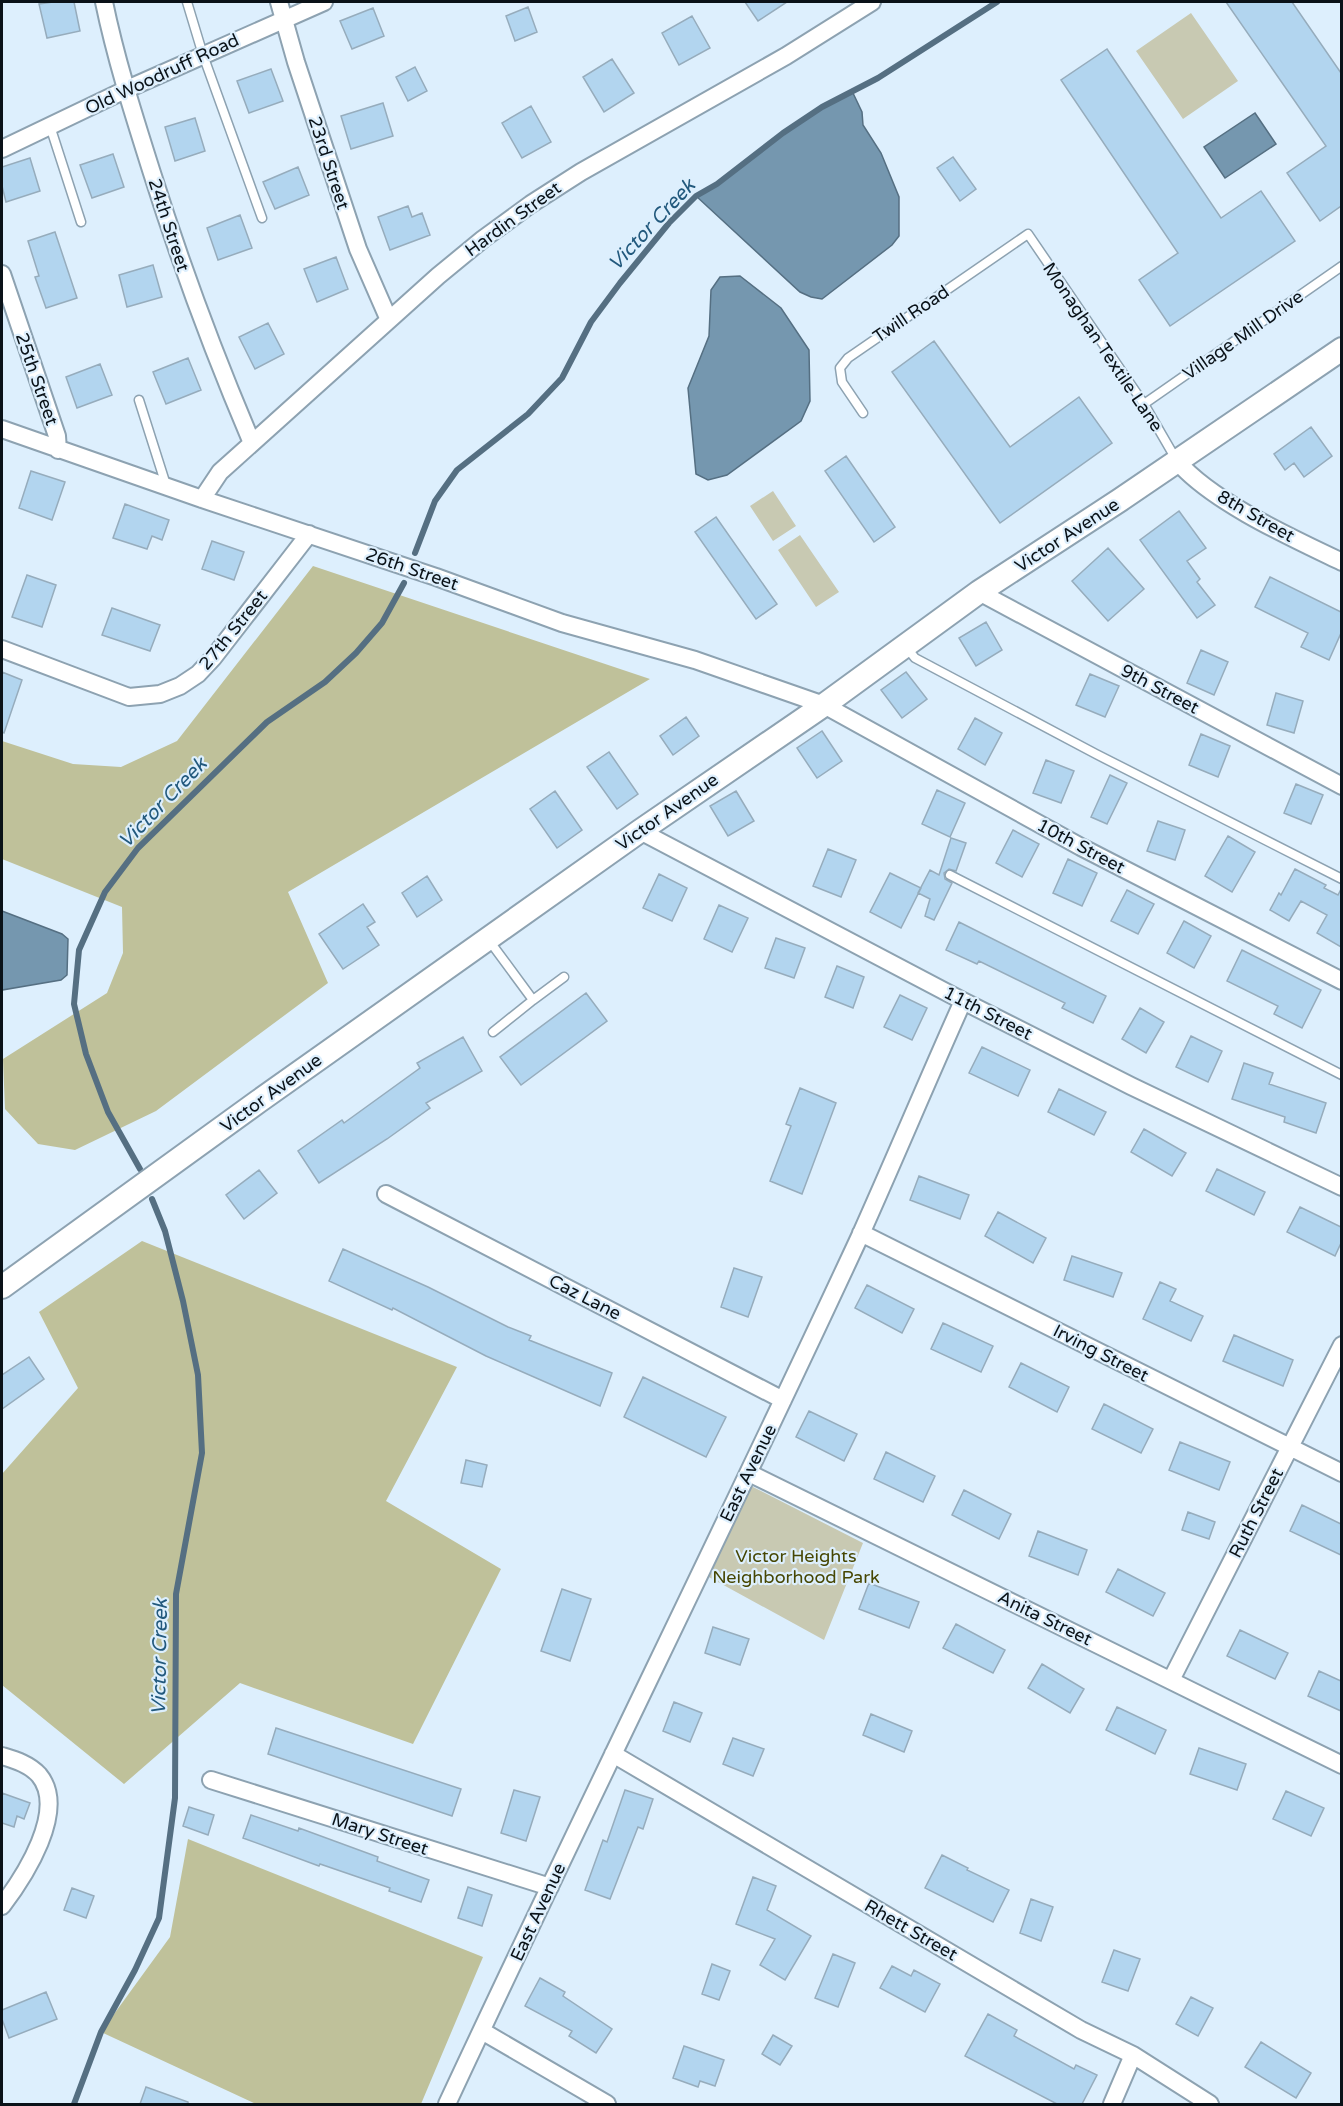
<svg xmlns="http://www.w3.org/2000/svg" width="1343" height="2106" viewBox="0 0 1343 2106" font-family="'Varela Round',sans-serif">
	<rect width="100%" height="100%" fill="#ddeffd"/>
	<path fill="#c8c9b2" d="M1191,13L1238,81L1183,119L1136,51Z
		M773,491L796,526L773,541L750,506Z
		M800,535L839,592L816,607L778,550Z
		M751,1486L863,1543L824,1640L707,1576Z"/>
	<path fill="#bfc19a" d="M313,566L650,679L288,892L328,983L156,1111L75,1150L38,1144L5,1109L3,1059L107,993L123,953L122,907L2,859V741L73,764L121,767L177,741Z
		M142,1241L457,1367L386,1501L501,1569L413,1744L240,1683L124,1784L2,1685V1474L78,1388L39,1312Z
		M188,1839L483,1957L421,2104H256L101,2032L170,1937Z"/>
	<path fill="#7597af" stroke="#556f82" stroke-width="1.5" d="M852,91L862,112L863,125L881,153L899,197V236L892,245L822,299L811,297L800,292L696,196C728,178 754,154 784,133C806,117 828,103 852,91Z
		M1255,113L1276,144L1225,178L1204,147Z
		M740,276L781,308L809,350L810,401L801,421L727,475L708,480L696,474L688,388L709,336L711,290L720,277Z
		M2,911L62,934L68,939L67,975L61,980L2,990Z"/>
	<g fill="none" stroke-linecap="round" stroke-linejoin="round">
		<path stroke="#556f82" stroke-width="6" d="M415,553L435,501L457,470L528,414L562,378L591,322L620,283L669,223L696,196L717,184L783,133L822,107L878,78L997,2
			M140,1169L108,1112L86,1054L74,1004L79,950L105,892L138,848L267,722L325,682L356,653L382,623L404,583
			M74,2104L101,2032L135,1970L159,1918L175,1798L176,1594L202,1453L198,1375L183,1301L165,1231L152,1199"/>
	</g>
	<path fill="#b2d5ef" stroke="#96acbc" stroke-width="1.5" d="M53,2H74L80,31L47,38L39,4Z
		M745,2H787L758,21Z
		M1226,2H1292L1341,73V206L1320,221L1287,173L1326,146Z
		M528,7L537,32L515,41L506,16Z
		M373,8L384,36L352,49L340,21Z
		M692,16L710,48L679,65L662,33Z
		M1107,49L1221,218L1261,191L1295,241L1170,326L1139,280L1178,253L1061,80Z
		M612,59L634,93L604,112L583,77Z
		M415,67L427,91L408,101L396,77Z
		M271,69L283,101L249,113L237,81Z
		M383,103L393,136L351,149L341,116Z
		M531,106L551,142L522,158L502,123Z
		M195,118L205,151L175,161L165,127Z
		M113,154L124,187L92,198L80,165Z
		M953,157L976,189L960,201L937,168Z
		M30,158L40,191L6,202L2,186V167Z
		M298,167L309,195L275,209L263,182Z
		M408,206L412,217L422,213L430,235L390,250L378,217Z
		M240,215L252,248L218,260L207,228Z
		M55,232L77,298L46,308L35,277L39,276L28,241Z
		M336,257L348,289L317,302L304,269Z
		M153,265L162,297L127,307L119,275Z
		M268,323L284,354L255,369L239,337Z
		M934,341L1010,447L1079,397L1112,443L1000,523L892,372Z
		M188,358L201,390L166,404L153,372Z
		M100,364L112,395L77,408L66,377Z
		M1311,427L1332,456L1304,477L1294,463L1285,470L1274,454Z
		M846,456L895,527L874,542L825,471Z
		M31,471L65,482L52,520L19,508Z
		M125,504L169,520L162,540L152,536L147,549L113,538Z
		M1179,511L1206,548L1187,561L1200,579L1197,582L1215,605L1197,618L1140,540Z
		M716,517L777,604L756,619L695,532Z
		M212,541L244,552L234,580L202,569Z
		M1108,548L1144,589L1108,621L1072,581Z
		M27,575L56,585L42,627L12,617Z
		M1270,577L1341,612V633L1329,660L1301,647L1308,633L1255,607Z
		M112,608L160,625L150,651L102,635Z
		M986,622L1002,650L976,666L959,638Z
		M1201,650L1228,662L1214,695L1187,683Z
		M2,672L22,680L4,733L2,732Z
		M906,672L927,699L902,718L881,690Z
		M1090,674L1119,686L1105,717L1076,705Z
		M1276,693L1303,701L1294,733L1267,725Z
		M686,717L699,736L673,755L660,736Z
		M975,718L1002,733L985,765L958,749Z
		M822,731L842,761L817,778L797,748Z
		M1201,734L1230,746L1218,777L1189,765Z
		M609,752L638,794L617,809L587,767Z
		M1046,760L1074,771L1061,803L1033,793Z
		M1110,775L1127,783L1107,824L1091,817Z
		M1296,784L1323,795L1311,824L1284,813Z
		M937,790L965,803L950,837L922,824Z
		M555,791L582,830L557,848L530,809Z
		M736,791L754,821L728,836L710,806Z
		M1158,821L1185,830L1175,860L1147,851Z
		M1013,830L1039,844L1022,877L996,863Z
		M1228,836L1255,852L1232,892L1205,876Z
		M951,838L966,843L956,871L949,869L944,873L945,879L952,883L934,920L925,916L930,899L918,893L930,870L939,875Z
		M828,849L856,860L841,897L813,886Z
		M1068,859L1097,873L1082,906L1053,893Z
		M1295,869L1326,885L1324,888L1338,895L1341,889V947L1317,933L1327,915L1301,901L1289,921L1270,910L1279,893L1281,895Z
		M890,873L921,888L901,928L870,912Z
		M659,874L687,888L672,921L643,908Z
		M427,876L442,900L417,917L402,893Z
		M1127,890L1154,904L1138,934L1111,921Z
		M363,904L375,922L367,927L379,945L343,969L319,934Z
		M719,905L748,918L732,952L704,939Z
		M1184,921L1211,936L1194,968L1167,953Z
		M959,922L1106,996L1093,1023L1062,1008L1065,1003L979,961L977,964L946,950Z
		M776,938L805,948L794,978L765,968Z
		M1242,950L1321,990L1302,1028L1274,1014L1278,1006L1227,981Z
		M837,966L864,977L853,1008L825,997Z
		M586,993L607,1021L521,1085L500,1057Z
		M900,995L927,1008L912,1040L884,1027Z
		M1140,1008L1164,1022L1146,1053L1122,1039Z
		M1191,1036L1222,1051L1208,1082L1176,1067Z
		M463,1037L482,1071L426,1103L430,1108L387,1139L319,1183L298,1151L342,1120L344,1123L420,1068L417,1063Z
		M982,1047L1030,1070L1018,1096L969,1073Z
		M1244,1063L1273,1073L1269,1084L1326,1103L1316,1133L1284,1122L1285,1117L1232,1099Z
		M800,1088L836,1103L802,1194L770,1181L791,1126L786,1124Z
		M1059,1089L1106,1112L1094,1135L1048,1112Z
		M1144,1129L1186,1153L1172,1176L1131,1152Z
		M1217,1169L1265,1192L1254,1215L1206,1191Z
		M259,1170L277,1193L244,1219L226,1195Z
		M919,1176L969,1195L960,1219L910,1200Z
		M1300,1207L1341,1227V1243L1335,1256L1287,1232Z
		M998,1212L1046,1238L1033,1263L985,1236Z
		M343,1249L428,1287L508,1327L531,1336L529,1340L612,1373L600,1406L486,1356L393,1308L392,1310L329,1281Z
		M1072,1256L1122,1273L1113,1297L1064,1280Z
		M734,1268L762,1277L748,1317L721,1307Z
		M1160,1282L1176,1289L1170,1301L1203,1316L1191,1341L1143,1319Z
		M867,1285L914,1309L902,1333L855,1308Z
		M943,1323L993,1346L981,1372L931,1349Z
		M1234,1335L1293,1360L1283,1386L1223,1361Z
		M29,1357L44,1379L2,1409V1375Z
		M1021,1363L1069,1387L1057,1412L1009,1387Z
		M643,1377L726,1417L706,1457L624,1417Z
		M1104,1404L1153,1429L1141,1453L1092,1429Z
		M809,1411L857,1434L844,1461L796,1437Z
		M1180,1442L1230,1462L1219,1490L1169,1470Z
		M886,1452L935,1476L923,1502L874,1479Z
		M466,1460L487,1465L482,1487L461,1483Z
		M964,1490L1011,1514L999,1539L952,1515Z
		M1302,1505L1341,1524V1555L1290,1531Z
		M1188,1512L1215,1522L1209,1539L1182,1530Z
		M1038,1531L1087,1550L1078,1575L1029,1556Z
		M1118,1569L1165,1593L1153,1616L1106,1592Z
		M869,1583L919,1602L909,1628L859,1609Z
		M562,1589L591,1599L570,1661L541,1651Z
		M956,1624L1005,1650L993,1673L943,1648Z
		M713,1627L749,1639L740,1665L705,1653Z
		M1240,1630L1288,1653L1275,1679L1227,1656Z
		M1042,1664L1084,1689L1070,1713L1028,1688Z
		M1319,1671L1341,1681V1711L1308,1696Z
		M674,1702L702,1713L690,1742L663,1731Z
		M1117,1707L1166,1730L1155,1754L1106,1730Z
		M871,1714L912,1731L904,1752L863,1735Z
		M276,1728L461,1789L452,1816L268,1754Z
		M733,1738L764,1749L753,1776L723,1764Z
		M1199,1748L1246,1764L1237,1790L1190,1774Z
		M514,1790L540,1797L526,1841L501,1833Z
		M625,1790L653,1799L643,1829L638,1827L610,1899L585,1890L603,1840L607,1842Z
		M1286,1791L1324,1808L1311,1836L1273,1819Z
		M2,1793L30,1803L24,1819L17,1816L14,1827L2,1823Z
		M189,1807L214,1815L208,1835L183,1826Z
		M251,1815L298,1831L299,1828L378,1857L377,1861L429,1880L421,1902L389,1891L390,1888L320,1864L319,1866L243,1838Z
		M942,1855L968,1868L967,1870L1009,1890L993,1922L925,1888Z
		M753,1877L776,1886L767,1910L811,1936L785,1980L760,1965L775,1939L736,1924Z
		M468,1887L492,1895L482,1926L458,1918Z
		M72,1888L94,1896L86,1918L64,1910Z
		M1031,1899L1053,1907L1041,1941L1020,1933Z
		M1114,1950L1140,1959L1128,1991L1102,1982Z
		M833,1954L855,1963L838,2007L815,1998Z
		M712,1964L730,1971L719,2000L702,1994Z
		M892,1966L911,1976L914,1970L940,1984L925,2012L880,1988Z
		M540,1978L565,1992L563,1996L612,2029L596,2053L569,2036L572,2031L525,2006Z
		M46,1992L57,2019L9,2038L2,2019V2010Z
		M1191,1997L1213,2008L1198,2036L1176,2024Z
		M988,2014L1017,2030L1014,2036L1074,2069L1076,2065L1097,2075L1082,2104H1057L965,2056Z
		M773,2035L792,2046L780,2065L762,2054Z
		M1261,2042L1311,2073L1296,2098L1245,2067Z
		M684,2046L724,2060L715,2086L700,2081L698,2087L673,2078Z
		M146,2087L188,2102V2104H140Z"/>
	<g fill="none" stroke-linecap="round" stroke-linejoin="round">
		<g stroke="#8da2b1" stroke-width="11">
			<path id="lane" d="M187,2L203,55L262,218
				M50,126L81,222
				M139,400L166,485
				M1144,404L1342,266
				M863,413L842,382L840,368L848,358L1028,234L1144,404L1177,461
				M906,647L915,658L1096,754L1342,879
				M950,875L1342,1075
				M488,939L533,1000L564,977
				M493,1032L533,1000"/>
		</g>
		<g stroke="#8da2b1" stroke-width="20">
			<path id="street" d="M104,2C116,60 134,116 152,173C181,265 214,354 252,443
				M279,2L296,62L358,249L389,320
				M2,149L125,90L324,2
				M2,274L57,436L58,450
				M2,429L202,499L436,577L562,623L695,660L824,705L1081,847L1342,981
				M1177,461C1212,502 1292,538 1342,562
				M202,499L220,472L438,276L483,239L531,204L581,172L786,56L872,2
				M979,592L1342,786
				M2,649L129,697L160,694L180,686L198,674L213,658L309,534
				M640,831L963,1001L1131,1086L1342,1187
				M386,1194L783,1400
				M861,1233L1342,1473
				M749,1473L1342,1765
				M1171,1680L1342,1345
				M613,1754L1081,2030L1133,2055L1210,2104
				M2,1756C15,1760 29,1764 39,1775C68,1810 24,1877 2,1906
				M211,1780L550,1887
				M482,2031L607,2104
				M447,2104C582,1814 725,1527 860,1236C895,1158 928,1079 963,1001
				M1112,2104L1133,2055"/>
		</g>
		<g stroke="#8da2b1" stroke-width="26">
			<path id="secondary" d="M2,1287L259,1101L640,831L824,705L979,592L1120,500L1342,349"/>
		</g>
		<use href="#lane" stroke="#fff" stroke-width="8"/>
		<use href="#street" stroke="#fff" stroke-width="16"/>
		<use href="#secondary" stroke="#fff" stroke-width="22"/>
	</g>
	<g text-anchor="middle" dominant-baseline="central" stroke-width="4.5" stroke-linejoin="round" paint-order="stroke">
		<g font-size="18" fill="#0a1218" stroke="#ddeffd">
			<text transform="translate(162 74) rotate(-25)">Old Woodruff Road</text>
			<text transform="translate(329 163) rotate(72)">23rd Street</text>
			<text transform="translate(513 219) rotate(-36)">Hardin Street</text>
			<text transform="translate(169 225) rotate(72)">24th Street</text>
			<text transform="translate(911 314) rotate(-34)">Twill Road</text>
			<text transform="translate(1243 335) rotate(-35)">Village Mill Drive</text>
			<text transform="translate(1103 347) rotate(56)">Monaghan Textile Lane</text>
			<text transform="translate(37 379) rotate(71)">25th Street</text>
			<text transform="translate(1256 516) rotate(30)">8th Street</text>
			<text transform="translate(1067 535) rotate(-33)">Victor Avenue</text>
			<text transform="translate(412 569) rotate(19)">26th Street</text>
			<text transform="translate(233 630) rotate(-51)">27th Street</text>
			<text transform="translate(1160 689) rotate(28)">9th Street</text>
			<text transform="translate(667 812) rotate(-35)">Victor Avenue</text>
			<text transform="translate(1081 846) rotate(28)">10th Street</text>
			<text transform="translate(988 1013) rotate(27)">11th Street</text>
			<text transform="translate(271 1093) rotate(-36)">Victor Avenue</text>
			<text transform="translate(585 1297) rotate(27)">Caz Lane</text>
			<text transform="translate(1101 1353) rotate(27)">Irving Street</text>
			<text transform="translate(748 1473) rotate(-64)">East Avenue</text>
			<text transform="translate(1256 1513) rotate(-63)">Ruth Street</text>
			<text transform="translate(1045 1618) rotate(26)">Anita Street</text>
			<text transform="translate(380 1834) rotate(18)">Mary Street</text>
			<text transform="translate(538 1912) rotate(-65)">East Avenue</text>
			<text transform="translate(911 1930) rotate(30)">Rhett Street</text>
		</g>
		<g font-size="18" fill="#464602" stroke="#ddeffd">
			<text x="796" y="1556">Victor Heights<tspan x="796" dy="21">Neighborhood Park</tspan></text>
		</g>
		<g font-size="20" font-style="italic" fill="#22597d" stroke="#ddeffd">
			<text transform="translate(652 225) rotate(-47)">Victor Creek</text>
			<text transform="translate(163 803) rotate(-46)">Victor Creek</text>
			<text transform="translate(160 1657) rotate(-89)">Victor Creek</text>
		</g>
	</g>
	<rect width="1343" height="2106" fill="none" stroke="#0a1218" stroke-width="6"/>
</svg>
